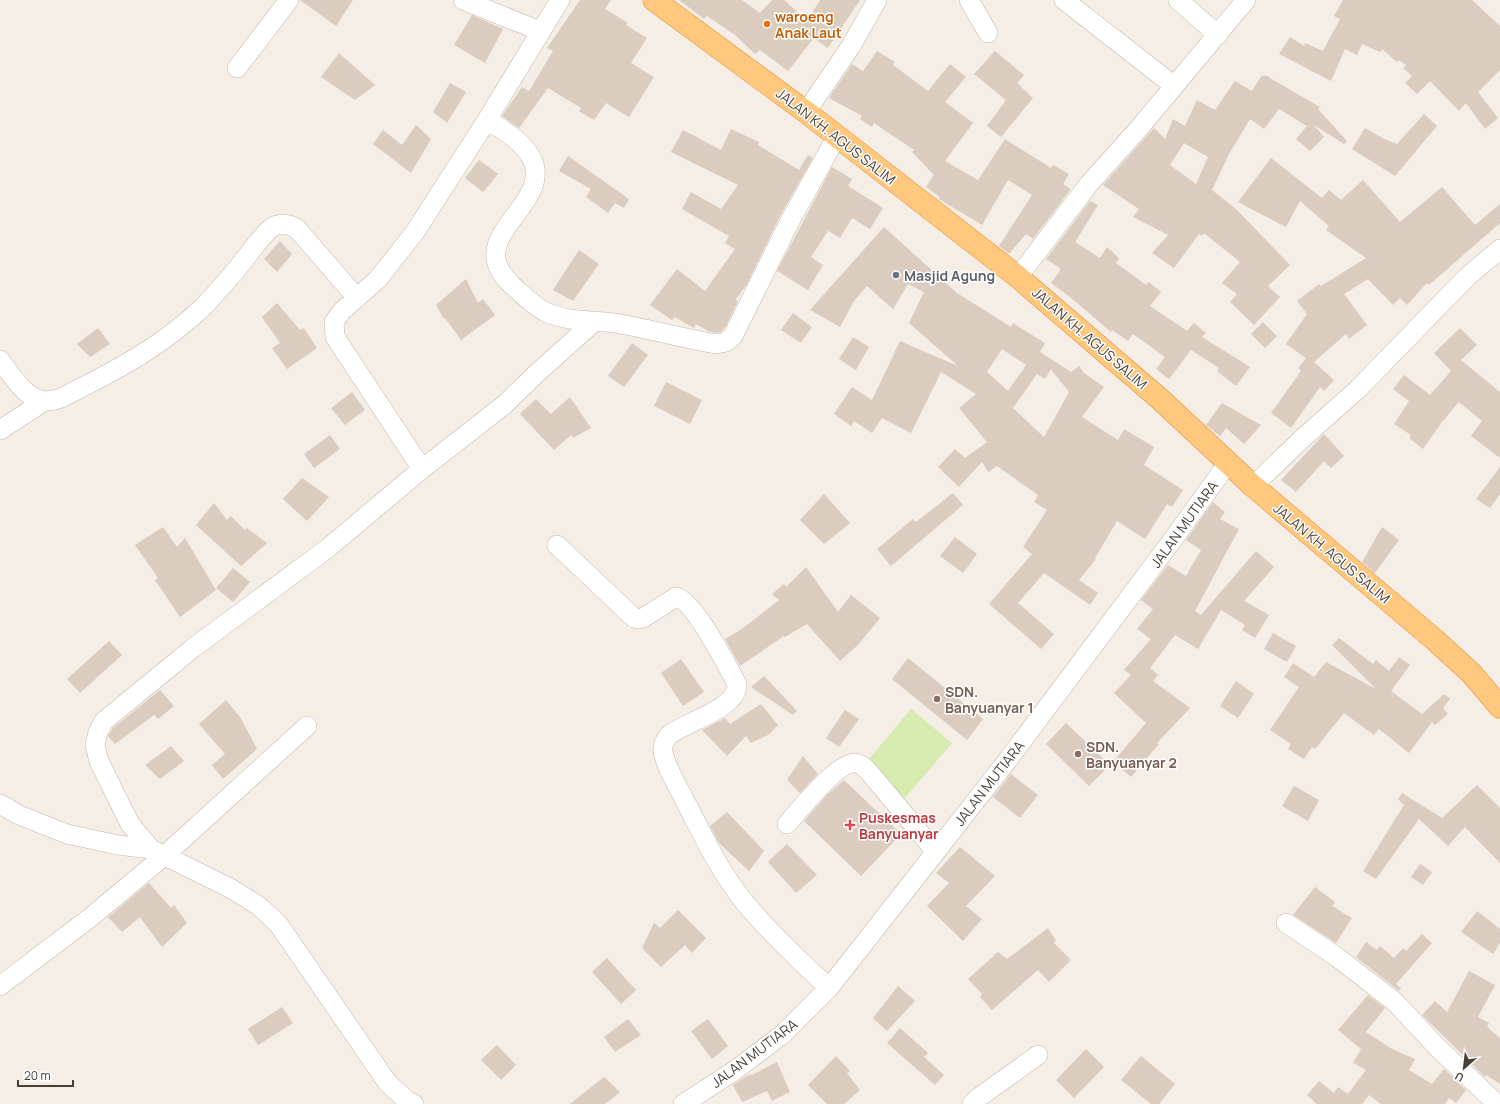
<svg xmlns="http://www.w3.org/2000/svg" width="1500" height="1104" viewBox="0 0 1500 1104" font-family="Manrope,sans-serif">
	<rect width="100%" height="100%" fill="#f4eee6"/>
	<path fill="#d6ebad" d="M911,709L952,743L898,806L858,772Z"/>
	<path fill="#daccbe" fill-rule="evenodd" d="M300,0H353L336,26Z
		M580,0H611L605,9L628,23L626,25L647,38L631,63L654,77L629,117L606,103L594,120L579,111L581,108L548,88L519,128L502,116L522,87L529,91L553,51L547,48Z
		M679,0H742L760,13L772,0H784L807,21L820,0H860L828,48L814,38L788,71L760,50L755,54L735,35L707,16L704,19Z
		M1343,0H1472L1500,26V70L1478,92L1498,118L1485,129L1466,103L1459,111L1430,81L1417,94L1405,83L1412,76L1403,68L1406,65L1399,60L1397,62L1382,49L1380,52L1362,44L1357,55L1345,49L1331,81L1279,54L1290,37L1304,46L1305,43L1323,51L1340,19L1334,16Z
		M472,15L503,29L485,63L454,45Z
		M877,51L895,62L893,65L928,91L950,64L966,77L945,102L973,123L945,161L978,180L1005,139L1051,168L1053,165L1069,174L1063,184L1071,189L1033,239L1026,234L1009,254L999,246L1032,195L1008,180L982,225L939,199L940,197L926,187L934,175L912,152L914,150L874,123L872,127L860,119L862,116L829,98L852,64L863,71Z
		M995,51L1024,75L1017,83L1033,98L1001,137L987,126L1006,100L974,74Z
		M339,53L375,85L355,100L321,77Z
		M1262,75L1264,77L1265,75L1320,107L1318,109L1347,141L1344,144L1314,125L1324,137L1310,151L1296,139L1307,126L1279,109L1264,129L1250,119L1229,154L1212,190L1235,208L1290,265L1268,286L1280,297L1254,325L1230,302L1237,294L1222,283L1240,262L1204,233L1202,236L1199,234L1174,268L1152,253L1168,235L1133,217L1139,209L1103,185L1154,128L1165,139L1173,119L1185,126L1197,100L1215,110L1235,81L1252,91ZM1184,143L1208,157L1196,184L1170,165Z
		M450,83L466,92L447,123L433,112Z
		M1424,114L1437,126L1395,176L1352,149L1365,128L1384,139L1397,144Z
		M416,125L431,139L411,173L373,144L383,130L402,145Z
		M731,129L759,142L758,145L799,170L808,155L813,158L780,216L747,284L735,300L738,301L726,326L721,332L716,333L708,331L696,324L694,328L675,317L672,320L650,305L677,269L705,291L735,249L725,243L729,236L682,209L691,192L721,209L738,185L671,152L683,130L721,150Z
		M568,156L629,199L624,208L615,203L608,213L586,197L591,189L559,171Z
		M1271,158L1322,198L1329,190L1341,200L1363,180L1400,222L1442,187L1475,225L1500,204V223L1429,285L1427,283L1407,305L1400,298L1393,305L1368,279L1344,294L1367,325L1349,339L1346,334L1314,362L1334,380L1324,391L1320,387L1291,428L1271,413L1301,371L1298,368L1306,358L1286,344L1307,314L1297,301L1319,284L1321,286L1366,258L1326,230L1329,226L1300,201L1286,227L1238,202Z
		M479,160L498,174L483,192L465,178Z
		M832,167L852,179L848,186L883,208L870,229L852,218L840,238L828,231L811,257L823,265L808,290L777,271Z
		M1090,201L1098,205L1075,242L1100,258L1107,247L1119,258L1116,263L1146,285L1149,282L1161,292L1150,306L1187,331L1194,323L1206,333L1202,337L1250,367L1236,386L1217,371L1219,368L1191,350L1169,379L1156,369L1165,357L1133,334L1128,341L1112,330L1111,332L1070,297L1051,283L1060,271V268L1046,259Z
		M884,227L957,293L1011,327L1013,323L1045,343L1040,352L1071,372L1079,366L1084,373L1104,387L1082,417L1118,440L1124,429L1154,447L1144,465L1183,490L1172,507L1167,504L1145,539L1117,521L1095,558L1096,559L1079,580L1098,593L1090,605L1044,573L1018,603L1054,634L1041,649L989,604L1032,554L1023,547L1047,510L1034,502L1038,495L997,466L988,472L982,462L959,487L938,467L955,449L965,458L987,442L959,408L976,394L941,372L911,433L882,418L872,433L854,421L851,426L834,414L852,387L872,400L900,341L958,366L909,323L924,292L908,284L893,309L867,286L854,301L840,327L810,310ZM1002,349L1026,365L1008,391L987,372ZM1051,369L1069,392L1044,437L1013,408L1037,374L1045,379Z
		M280,241L292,254L277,272L264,259Z
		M579,250L599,264L573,301L553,290Z
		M466,279L478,303L483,299L495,315L461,340L445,318L444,319L436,305Z
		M277,303L300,330L304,328L317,348L287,369L272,348L280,343L262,317Z
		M793,313L812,327L801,343L781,330Z
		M1263,322L1277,336L1265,348L1251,334Z
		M98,328L110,344L90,357L77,344Z
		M1460,328L1477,345L1461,360L1500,392V458L1471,436L1482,421L1459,402L1442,422L1423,449L1409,438L1411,435L1394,424L1409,401L1393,389L1404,375L1430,395L1451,371L1434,353Z
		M853,337L869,347L856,370L839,359Z
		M632,343L648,355L624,387L608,376Z
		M666,382L702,400L690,424L654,406Z
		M352,392L365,410L345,425L331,408Z
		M570,397L591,428L573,438L571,435L554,450L520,414L536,399L551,414Z
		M1222,403L1261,425L1244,444L1226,428L1220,436L1206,425Z
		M1324,434L1344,456L1331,468L1324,461L1296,492L1281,480Z
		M330,435L340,449L314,468L304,454Z
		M1500,467V494L1490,508L1476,499Z
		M302,478L329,497L307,521L283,499Z
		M953,493L963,505L891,566L877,549L913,519L916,522Z
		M824,494L850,523L824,544L800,520Z
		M1213,502L1225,512L1220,519L1239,529L1195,611L1201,615L1256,551L1274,567L1244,601L1269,615L1255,638L1242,630L1245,625L1221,610L1198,649L1175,635L1150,668L1158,675L1153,681L1190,708L1157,743L1159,744L1131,777L1113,762L1146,723L1114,693L1131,675L1124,670L1151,639L1137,629L1153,609L1141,600L1168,565L1186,576L1201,550L1186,540Z
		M214,503L227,520L231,516L245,530L247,528L267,543L241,566L196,525Z
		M163,527L177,547L185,538L216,590L180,617L155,580L158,578L135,545Z
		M1382,527L1399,540L1375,573L1362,562Z
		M955,537L977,554L963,573L940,556Z
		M806,567L838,612L851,595L880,618L858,645L840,661L807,624L785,637L784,636L740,666L725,639L742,629L779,600L772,594L784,584L786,587Z
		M233,568L250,582L233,602L216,588Z
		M1273,633L1296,646L1287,662L1264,649Z
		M1339,638L1373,664L1376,660L1389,671L1399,657L1410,665L1391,691L1422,714L1444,694L1450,699L1443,708L1448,714L1435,725L1432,722L1409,753L1379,729L1374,735L1344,713L1315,749L1312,747L1304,759L1288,749L1291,744L1270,730L1299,687L1284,677L1293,663L1314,677L1326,662L1376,689L1332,645Z
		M109,641L122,655L80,693L67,679Z
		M908,658L983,719L967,740L892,679Z
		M681,659L704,692L683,706L661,673Z
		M764,676L797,711L793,715L751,687Z
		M1236,681L1254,694L1238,718L1220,706Z
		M160,690L174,706L158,719L154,715L115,744L108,736L113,728Z
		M226,700L240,717L257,749L223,779L212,765L225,754L199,724Z
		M761,704L778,725L768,735L751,743L746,736L727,756L702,730L725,718L730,724Z
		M845,710L859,719L839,747L826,738Z
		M1066,723L1110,765L1089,786L1046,744Z
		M171,746L184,761L160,779L145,765Z
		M803,756L818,774L800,793L787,780Z
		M1011,774L1038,795L1020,818L993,797Z
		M844,780L901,834L861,876L804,821L827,795Z
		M1477,785L1500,808V863L1465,827L1448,846L1419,819L1376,879L1363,871L1404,805L1398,799L1402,793L1442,818Z
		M1294,786L1319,800L1308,821L1282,806Z
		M727,812L764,851L749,871L719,843L710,826Z
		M787,844L817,875L796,893L768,862Z
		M960,847L995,876L966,906L982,919L963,941L927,906L949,883L936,873Z
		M1420,864L1432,872L1423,885L1411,877Z
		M149,883L171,908L174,905L187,923L162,947L140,917L122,932L108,917Z
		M1315,887L1335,902L1332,906L1352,918L1336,943L1293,915Z
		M678,910L706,938L692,953L685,945L661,967L642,948L654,923L660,928Z
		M1477,911L1500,929V943L1493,954L1461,932Z
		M1048,928L1056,941L1054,943L1071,960L1049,982L1038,970L992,1010L980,997L982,994L968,979L998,952L1007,959Z
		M1422,934L1432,943L1396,984L1401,988L1399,991L1356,957L1366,942L1377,950L1380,946L1394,958L1403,948L1406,951Z
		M607,958L636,990L621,1004L592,972Z
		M1469,971L1495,985L1478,1017L1489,1023L1487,1027L1500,1038V1084L1486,1075L1485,1077L1422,1015L1435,1001L1447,1012Z
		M898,986L915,1001L887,1031L873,1018Z
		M1368,995L1385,1008L1366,1032L1392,1049L1415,1059L1409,1070L1432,1084L1444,1069L1466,1090L1456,1103L1449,1098L1445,1104H1381L1369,1095L1362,1104H1317L1307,1095L1319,1081L1334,1093L1338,1087L1348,1094L1366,1070L1353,1063L1361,1049L1338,1030Z
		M282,1007L293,1023L258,1045L248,1029Z
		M628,1019L641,1035L615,1052L604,1037Z
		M708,1019L728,1046L712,1059L691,1031Z
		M900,1028L928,1053L924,1057L944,1075L935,1085L887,1043Z
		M497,1045L516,1065L501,1080L481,1060Z
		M1086,1049L1104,1067L1074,1098L1056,1080Z
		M836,1056L850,1071L847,1073L860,1090L844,1104H827L808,1085Z
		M1141,1056L1175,1084L1159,1104H1151L1121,1080Z
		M777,1062L790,1092L772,1101L767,1091L742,1102L733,1085L745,1077L751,1074L752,1075Z
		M604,1077L620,1092L605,1104H570Z"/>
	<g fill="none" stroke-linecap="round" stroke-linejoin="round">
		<g stroke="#c3b8ab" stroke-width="20">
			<path id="minor" d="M463,0L540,31
				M969,0L988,33
				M1064,0L1173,85
				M1178,0L1218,35
				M237,68L289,0
				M806,112L851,46L877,0
				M487,120C502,129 522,141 531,157C557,206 457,236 513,286C523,295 533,306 546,312C567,322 592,320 615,323C649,329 682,338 716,344L726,342L733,336L790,221L837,136
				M1018,277L1089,184L1140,127L1246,0
				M0,360C16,381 31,410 61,398C113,372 162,347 204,306C218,291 232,276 244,260C252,250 260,238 270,229C278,222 290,223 298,230L357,298
				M0,430L43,402
				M422,469L335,337L334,322L342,311L378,279L415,232L487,120L560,0
				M1253,486L1304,437L1357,390L1468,276L1500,249
				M557,545L634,618L638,619L643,618L676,597C694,600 727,666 737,684C739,708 686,722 669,735C665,740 662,746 663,752C666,768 677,784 684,799C702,833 718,869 742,899C768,931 799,960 829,988
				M0,804L19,815L67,834L118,845L151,849L230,888L259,906L279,925L387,1082L407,1101L414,1104
				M787,824C799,811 839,760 856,763C862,764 865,768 869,772L936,852
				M151,849L130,824L99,761L95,745L98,732L104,721L193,648L328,548L422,469L504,405L536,374L595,321
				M1286,923L1337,957L1395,1002L1437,1047L1497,1104
				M0,986L91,917L164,856L307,726
				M683,1104L734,1071L783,1034L829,988L1007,761L1171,542L1228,463
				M972,1104L978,1098L1038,1055"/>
		</g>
		<g stroke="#e68d2e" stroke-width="23">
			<path id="trunk" d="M654,0L806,112L1018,277L1161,400L1253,486L1435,640L1472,674L1500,707"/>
		</g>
		<use href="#minor" stroke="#fff" stroke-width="19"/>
		<use href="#trunk" stroke="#ffc87e" stroke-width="22"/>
	</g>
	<circle fill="#e8710a" stroke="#fff" stroke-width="1.5" cx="767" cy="24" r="4"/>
	<circle fill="#6b7280" stroke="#fff" stroke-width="1.5" cx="896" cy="275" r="4"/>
	<g fill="#8d6e63" stroke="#fff" stroke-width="1.5">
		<circle cx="937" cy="699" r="4"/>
		<circle cx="1078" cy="754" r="4"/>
	</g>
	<path fill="#e0444e" stroke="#fff" stroke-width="1.5" d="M848 819h4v4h4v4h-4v4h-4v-4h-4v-4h4z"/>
	<g text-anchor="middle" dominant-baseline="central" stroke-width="3" stroke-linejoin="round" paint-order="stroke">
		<g font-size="14" font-weight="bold" fill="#c56008" stroke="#fff" text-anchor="start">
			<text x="775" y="16">waroeng<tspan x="775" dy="16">Anak Laut</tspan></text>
		</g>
		<g font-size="14" fill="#483e35" stroke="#fff">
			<text transform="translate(836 136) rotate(38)">JALAN KH. AGUS SALIM</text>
			<text transform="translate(1090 338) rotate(41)">JALAN KH. AGUS SALIM</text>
			<text transform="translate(1184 524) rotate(-54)">JALAN MUTIARA</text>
			<text transform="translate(1332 553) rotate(40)">JALAN KH. AGUS SALIM</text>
			<text transform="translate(989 783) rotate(-52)">JALAN MUTIARA</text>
			<text transform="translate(754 1053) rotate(-37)">JALAN MUTIARA</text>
		</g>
		<g font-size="14" font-weight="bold" fill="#5b616d" stroke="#fff" text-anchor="start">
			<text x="904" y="275">Masjid Agung</text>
		</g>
		<g font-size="14" font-weight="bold" fill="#785e54" stroke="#fff" text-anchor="start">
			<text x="945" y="691">SDN.<tspan x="945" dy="16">Banyuanyar 1</tspan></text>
			<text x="1086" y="746">SDN.<tspan x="1086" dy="16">Banyuanyar 2</tspan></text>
		</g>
		<g font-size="14" font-weight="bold" fill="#be3a42" stroke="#fff" text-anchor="start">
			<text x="859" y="817">Puskesmas<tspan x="859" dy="16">Banyuanyar</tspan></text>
		</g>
	</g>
	<g transform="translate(1464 1068) rotate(208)" stroke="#ffffff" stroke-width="3" paint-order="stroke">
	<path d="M0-3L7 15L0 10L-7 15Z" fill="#483e35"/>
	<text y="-6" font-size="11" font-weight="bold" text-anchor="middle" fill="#483e35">U</text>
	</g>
	<path d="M18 1080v6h55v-6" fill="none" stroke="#483e35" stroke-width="2"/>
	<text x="24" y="1080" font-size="12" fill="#483e35" stroke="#ffffff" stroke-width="3" paint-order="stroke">20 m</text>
</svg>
